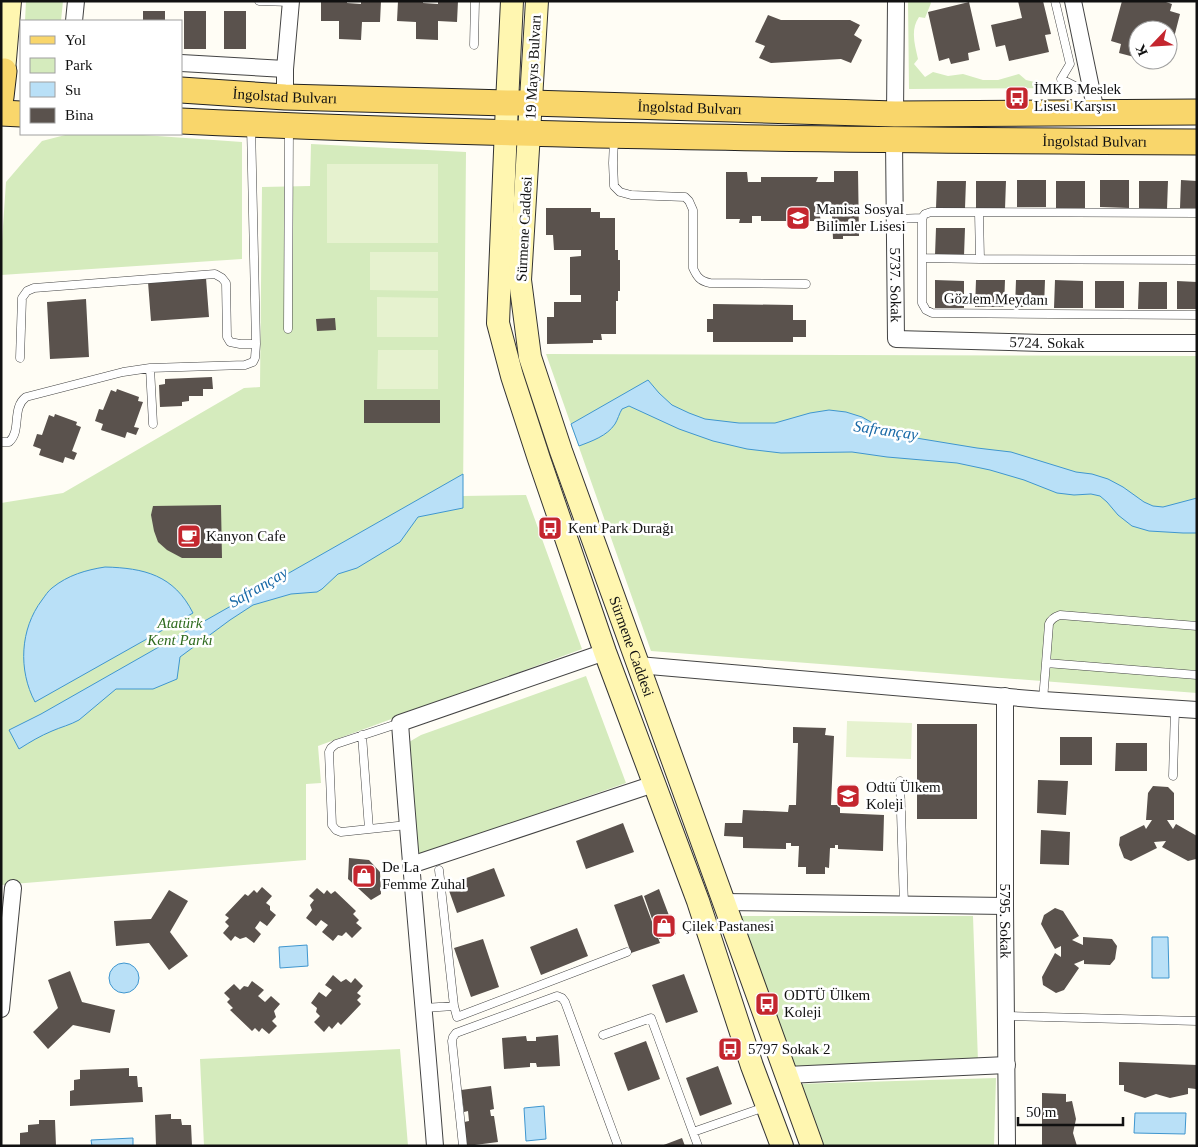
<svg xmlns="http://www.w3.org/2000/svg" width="1198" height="1147" viewBox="0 0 1198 1147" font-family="Georgia,serif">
	<rect width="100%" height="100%" fill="#fffdf5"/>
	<path fill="#d5ebbd" d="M26,1H63L61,21H25Z
		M908,1H930L931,3L925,18L919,17C910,30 915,45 918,59L914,64L925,77L933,72L948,76L963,74L983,80H998L1019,74L1026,80L1060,88L909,89Z
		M69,134H129L242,142V259L1,275V256L6,182L24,161L42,141Z
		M311,144L466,152L463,496L526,495L582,649L318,746L321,783L306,784V860L1,885V503L63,493L244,388L260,387L262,187L310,186Z
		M546,354L1197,356V693L651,651Z
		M586,676L626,783L419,855L411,852L409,742L421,735Z
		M737,916H973L978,1062L796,1070Z
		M400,1049L408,1146H204L200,1059Z
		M996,1078L994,1146H819L796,1084Z"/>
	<path fill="#e6f2cf" d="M327,164H438V243H327Z
		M370,252H438V291L370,290Z
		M377,297L438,298V337H377Z
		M378,350H438V389H377Z
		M847,721L912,723L911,759L846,757Z"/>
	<path fill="#b9e0f7" stroke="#3f96cf" d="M648,380L659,393L672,405L689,413L705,419L739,423H775L810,413L829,410L846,412L862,417L878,426L910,437L977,448L1011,452L1076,472L1092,474L1108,479L1123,487L1144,502L1153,506L1163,507L1197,498V533H1183L1149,531L1132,526L1118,515L1107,502L1100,496L1091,494L1074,495L1057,493L1024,480L990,470L957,463L887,457L852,452L781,453L747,449L713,441L679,429L629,406L622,409C619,414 618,419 615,424C607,436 592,441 579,446L571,424Z
		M463,474V508L418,517L400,542L357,568L338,574L322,589L317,592L291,594L253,605L230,620L180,657L177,679L153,689H116L79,720C70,725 61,727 52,731C40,736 30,742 19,749L9,730L41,714Z
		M105,567C144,568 174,575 193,613L35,702C18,670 20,629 42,600C45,596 48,591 52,588C68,575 86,570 105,567Z
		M1152,937H1168L1169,978H1152Z
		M307,945L308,966L280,968L279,947Z
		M109 978a15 15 0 1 1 30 0a15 15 0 1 1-30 0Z
		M544,1106L546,1139L526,1141L524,1108Z
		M1135,1113H1186L1185,1134L1134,1133Z
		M133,1138V1146H92L91,1140Z"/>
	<path fill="#5a524d" d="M321,1H347V3L361,4V1H381L380,22H362L361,40L339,39V21H321Z
		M398,1H423V3L438,4V1H458L457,22L438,21V40L416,39V22L397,21Z
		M1018,1H1043L1051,34L1045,35L1049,52L1009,61L1005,45L996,47L991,25L1022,18Z
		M1122,1H1163L1172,4L1170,11L1180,14L1169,57L1168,30H1138V58L1119,53L1121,44L1111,41Z
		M969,2L980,50L968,53L969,60L951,64L949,58L939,61L928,12Z
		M143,11H165V21H143Z
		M184,11H206V49H184Z
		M224,11H246V49H224Z
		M768,15L781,20H850L860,25L854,35L862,40L851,63L841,59L771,63L759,58L765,46L755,42Z
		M834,171H858L859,236H843V239H833L832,216H820L821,221H761V216H752V223H739L740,219H726V172H747L748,182H761V177H818L816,182H834Z
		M1017,180H1046V207H1017Z
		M1100,180H1129V208L1100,207Z
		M1181,180L1197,181V208H1180Z
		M937,181H966L965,208H936Z
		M976,181H1006L1005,209L976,208Z
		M1056,181H1085V208H1056Z
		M1139,181H1168L1167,209L1139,208Z
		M546,208H591V212H600V218H615V250H618V260H620V291H618V301H616V334H601L602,340H593V343L547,344V317H554V302H581V295H570V257L581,256V250H554L553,235H546Z
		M936,228H965L964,256L935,255Z
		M206,278L209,317L151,321L148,282Z
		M935,280L964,281V308H935Z
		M976,280H1005L1004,307H975Z
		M1016,280H1045L1044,307H1015Z
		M1055,280L1083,281V308H1054Z
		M1095,281H1124V308H1095Z
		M1177,281L1197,282V309H1177Z
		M1139,282H1167V309H1138Z
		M86,299L89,357L50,359L47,302Z
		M713,304L793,305V320H806V337H793V342H713V332H707V319H713Z
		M335,318L336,330L317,331L316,319Z
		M212,377L213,389H203V396H189V401L182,402V406L160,407L159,385L165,384V379Z
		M117,389L139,397L138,401L143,402L134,427L139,428L136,435L127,432L125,438L101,430L103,424L95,421L99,409L103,410L111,390L116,392Z
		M364,400H440V423H364Z
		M55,414L77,422L76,425L81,427L72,451L77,453L74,460L65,457L63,463L39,455L41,449L33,446L37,434L42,435L49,415L54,417Z
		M221,505L222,558H182L167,550L158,542L154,531L151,515L153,506Z
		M917,724H977V819H917Z
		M793,727L826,728L825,735L834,736L831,805H840V813L884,815L883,851L838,849V845H835V848H830L829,868L825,867V874H806V867H798L799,846H791V843H786V849L743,848V837L724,836L725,823H742L743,810L788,812L789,805H796L798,743H793Z
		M1060,737H1092V765H1060Z
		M1116,743H1147V771H1115Z
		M1038,780L1068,781L1066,815L1037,813Z
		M1153,786L1168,787L1174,793V820H1167L1173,829L1176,824L1197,836L1196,859L1188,861L1162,847L1166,841L1154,842L1157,848L1131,861L1124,858L1119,845L1120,837L1144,825L1146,829L1152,820H1146L1148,793Z
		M623,823L634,852L586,869L576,841Z
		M1041,830L1070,832L1069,865L1040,864Z
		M349,858L369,860L380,872L381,894L371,900L348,879Z
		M494,868L505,896L457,913L447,885Z
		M262,887L272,896L266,903L270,906V910L276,915L267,926L260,921L255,928L261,934L254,943L246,937L240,939L235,936L231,941L223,933L229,926L225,922L229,918L225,915L245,894L248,896L254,890L257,893Z
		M317,888L324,894L327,890L331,894L335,891L356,911L353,914L359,920L356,923L362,928L352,938L346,932L342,936L338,935L333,941L322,932L328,925L321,920L316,926L306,918L312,910L310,905L314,900L309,896Z
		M659,889L676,934L659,939L644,896Z
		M169,890L188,901L170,932L188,956L169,970L149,943L116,946L114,921L151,919Z
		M642,895L660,943L631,953L614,905Z
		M1055,908L1063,911L1079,936L1072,940L1083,945V937L1112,939L1117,946L1115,959L1110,965L1084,964V960L1074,964L1079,968L1064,990L1056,993L1043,985L1042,977L1055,953L1061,957V946L1055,949L1041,924L1044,915Z
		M577,928L588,956L541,975L530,947Z
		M483,939L499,987L471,997L454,948Z
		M70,971L82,1002L115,1010L110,1033L73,1025L48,1049L33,1032L58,1008L48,980Z
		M684,974L698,1012L666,1023L652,985Z
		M333,975L341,982L346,979L351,983L355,978L363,986L357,993L361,996L357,1000L361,1004L341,1025L338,1022L332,1029L329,1026L324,1032L314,1022L320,1016L316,1012L317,1008L311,1003L319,992L326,997L332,990L325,985Z
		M252,981L264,990L258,996L265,1002L271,996L280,1004L274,1011L276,1017L272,1021L277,1026L269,1034L262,1028L259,1032L255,1028L252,1031L230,1010L233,1008L227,1002L230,999L224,993L234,984L240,990L244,986L248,987Z
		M558,1035L560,1066L537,1067L536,1063H530V1067L504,1069L502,1038L526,1036L527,1041H536V1037Z
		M646,1041L660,1079L628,1091L614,1053Z
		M1119,1062L1197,1065L1196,1089L1188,1088V1094L1170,1098L1156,1094L1145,1098L1124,1091V1085H1119Z
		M718,1066L732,1104L700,1116L686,1078Z
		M129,1068V1076H137L138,1087H142L143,1102L70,1106V1091L74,1090V1080L80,1079V1070Z
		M491,1086L494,1109L490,1110L491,1116H494L498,1142L467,1146L464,1122L469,1121L468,1111L464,1112L461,1090Z
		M1042,1093L1066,1094V1102L1072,1101L1076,1119L1073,1133L1077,1146H1042Z
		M171,1114V1119H181L182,1125H191L192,1146H156L155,1115Z
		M39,1120H55L56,1146H20V1133L28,1132V1125L39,1124Z
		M682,1138L685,1146H661Z"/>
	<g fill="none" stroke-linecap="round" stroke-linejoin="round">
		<g stroke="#444" stroke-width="9">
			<path id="lane" d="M259,1L291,2
				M1055,1L1070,64L1061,79L1091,94
				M474,45L475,1
				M614,139L613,163L614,186L620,192L631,195L685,197L689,201L693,210V268C697,277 700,281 710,283L806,284
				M979,213L980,259L1197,260
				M1197,213L931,212L925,214L922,218V303L926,310L932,313L1197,315
				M895,219L922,218
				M922,258L980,259
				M288,329L289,128
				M20,358L22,298L27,291L34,288L215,274L222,278L226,283L227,337L230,342L240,344H256
				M150,368L153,424
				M1,442H9C22,431 11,408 26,397L123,372L150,368L245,365L253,362L255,358L256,344L251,126
				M1197,626L1060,615C1054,617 1051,619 1049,624L1046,663L1197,675
				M1043,700L1046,663
				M400,723L336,744L331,748L329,752L332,825L336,830L341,832L407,825
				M362,735L369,829
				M1173,776L1175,709
				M900,781L904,905
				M454,1006L457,1017L627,952
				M424,1008L454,1006L439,870
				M1007,1016L1197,1021
				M603,1035L651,1018L698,1146
				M693,1132L765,1107
				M463,1146L452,1041L453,1037L456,1033L557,996L562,998L565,1002L618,1146"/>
		</g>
		<g stroke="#444" stroke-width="18">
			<g id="street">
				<path d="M1073,1L1096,112"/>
				<path d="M74,21L76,1"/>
				<path d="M181,63L285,69"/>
				<path d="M285,97V69L291,1"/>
				<path d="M895,114L896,1"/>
				<path id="s1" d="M894,141L896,339L1042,343H1197"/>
				<path d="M638,665L1043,700L1197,710"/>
				<path id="s2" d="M1005,696V906L1007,1146"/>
				<path d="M411,865L654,784"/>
				<path d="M724,902L1005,906"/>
				<path d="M1,1009L13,888"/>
				<path d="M786,1075L1007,1065"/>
				<path d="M435,1146C424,1005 410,864 400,723L605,652"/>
			</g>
		</g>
		<g stroke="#333" stroke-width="24">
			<g id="secondary">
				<path d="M512,1L507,103L498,323L512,376L539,459L605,652L698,901L752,1066L782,1146"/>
				<path id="s3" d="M537,1L520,280L530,357L561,451L812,1146"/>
				<path d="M4,71L10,1"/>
			</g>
		</g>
		<g stroke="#222" stroke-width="27">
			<g id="primary">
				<path id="s4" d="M181,90L285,97L507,103H531L895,114L1197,112"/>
				<path d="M1,97L4,71"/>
				<path d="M1,113L21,114"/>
				<path id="s5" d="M181,121C519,137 858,140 1197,142"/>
			</g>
		</g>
		<use href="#lane" stroke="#fff" stroke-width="8"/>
		<use href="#street" stroke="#fff" stroke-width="16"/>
		<use href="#secondary" stroke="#fff6b0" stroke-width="22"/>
		<use href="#primary" stroke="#f9d66b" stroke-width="25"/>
	</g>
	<defs>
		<g id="bus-square" transform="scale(1.25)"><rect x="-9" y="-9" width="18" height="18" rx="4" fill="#c4262e" stroke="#fff"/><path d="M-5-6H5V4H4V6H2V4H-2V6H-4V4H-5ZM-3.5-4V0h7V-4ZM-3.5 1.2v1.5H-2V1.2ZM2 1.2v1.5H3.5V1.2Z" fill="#fff"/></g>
		<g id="school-square" transform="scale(1.25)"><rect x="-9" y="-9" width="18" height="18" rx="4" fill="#c4262e" stroke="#fff"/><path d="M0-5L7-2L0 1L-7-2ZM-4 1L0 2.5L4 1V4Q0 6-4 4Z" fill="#fff"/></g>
		<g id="cafe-square" transform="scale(1.25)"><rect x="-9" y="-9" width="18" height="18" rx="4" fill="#c4262e" stroke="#fff"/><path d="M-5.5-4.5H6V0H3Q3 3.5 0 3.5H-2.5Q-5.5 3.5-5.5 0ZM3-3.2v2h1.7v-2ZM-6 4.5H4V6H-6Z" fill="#fff"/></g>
		<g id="university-square" transform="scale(1.25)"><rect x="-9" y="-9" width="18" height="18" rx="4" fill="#c4262e" stroke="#fff"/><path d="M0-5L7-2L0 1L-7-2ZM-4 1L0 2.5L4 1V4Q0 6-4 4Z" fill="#fff"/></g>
		<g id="shop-square" transform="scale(1.25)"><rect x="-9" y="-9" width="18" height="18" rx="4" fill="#c4262e" stroke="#fff"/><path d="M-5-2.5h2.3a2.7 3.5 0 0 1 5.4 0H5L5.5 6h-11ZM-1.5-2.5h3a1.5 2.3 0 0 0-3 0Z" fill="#fff"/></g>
	</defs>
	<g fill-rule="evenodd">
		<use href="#bus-square" x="1017" y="98"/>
		<use href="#school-square" x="798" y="218"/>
		<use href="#bus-square" x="550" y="528"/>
		<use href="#cafe-square" x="189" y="536"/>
		<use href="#university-square" x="848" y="796"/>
		<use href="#shop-square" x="364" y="876"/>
		<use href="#shop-square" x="664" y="926"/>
		<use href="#bus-square" x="767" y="1004"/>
		<use href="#bus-square" x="730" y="1049"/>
	</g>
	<g text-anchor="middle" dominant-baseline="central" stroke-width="5" stroke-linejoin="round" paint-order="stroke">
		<g font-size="15" fill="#111" stroke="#fff">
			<text transform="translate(533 67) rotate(-87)">19 Mayıs Bulvarı</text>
			<text stroke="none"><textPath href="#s4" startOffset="104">İngolstad Bulvarı</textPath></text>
			<text stroke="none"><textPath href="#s4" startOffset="509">İngolstad Bulvarı</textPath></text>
			<text stroke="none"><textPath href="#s5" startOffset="914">İngolstad Bulvarı</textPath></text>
			<text transform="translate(524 229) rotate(-87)">Sürmene Caddesi</text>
			<text stroke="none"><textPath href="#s1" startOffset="144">5737. Sokak</textPath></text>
			<text transform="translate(996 299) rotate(1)">Gözlem Meydanı</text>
			<text stroke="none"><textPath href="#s1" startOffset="349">5724. Sokak</textPath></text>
			<text stroke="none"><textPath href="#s3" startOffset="664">Sürmene Caddesi</textPath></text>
			<text stroke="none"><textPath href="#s2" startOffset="225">5795. Sokak</textPath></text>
		</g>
		<g font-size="15" fill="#111" stroke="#fff" text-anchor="start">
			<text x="1034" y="89">İMKB Meslek<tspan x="1034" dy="17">Lisesi Karşısı</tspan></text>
			<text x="816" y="209">Manisa Sosyal<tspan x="816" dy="17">Bilimler Lisesi</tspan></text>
			<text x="568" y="528">Kent Park Durağı</text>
			<text x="206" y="536">Kanyon Cafe</text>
			<text x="866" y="787">Odtü Ülkem<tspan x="866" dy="17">Koleji</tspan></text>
			<text x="382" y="867">De La<tspan x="382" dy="17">Femme Zuhal</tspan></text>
			<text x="682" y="926">Çilek Pastanesi</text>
			<text x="784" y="995">ODTÜ Ülkem<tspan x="784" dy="17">Koleji</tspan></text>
			<text x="748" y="1049">5797 Sokak 2</text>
		</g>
		<g font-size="15" font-style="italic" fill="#2f6b1f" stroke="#fff">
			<text x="180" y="623">Atatürk<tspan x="180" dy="17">Kent Parkı</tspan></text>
		</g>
		<g font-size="16" font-style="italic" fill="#1768a6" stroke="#fff">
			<text transform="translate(886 430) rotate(8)">Safrançay</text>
			<text transform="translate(258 587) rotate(-30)">Safrançay</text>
		</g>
	</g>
	<rect width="1198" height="1147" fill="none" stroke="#111111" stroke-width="5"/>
	<rect x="20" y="20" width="162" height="115" fill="#ffffff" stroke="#a0a0a0"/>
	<rect x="30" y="36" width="25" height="8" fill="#f9d66b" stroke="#a0a0a0"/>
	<text x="65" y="45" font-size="15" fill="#111111">Yol</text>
	<rect x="30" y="58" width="25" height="15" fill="#d5ebbd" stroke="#a0a0a0"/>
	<text x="65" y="70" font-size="15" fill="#111111">Park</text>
	<rect x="30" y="82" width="25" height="15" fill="#b9e0f7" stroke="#a0a0a0"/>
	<text x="65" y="95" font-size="15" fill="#111111">Su</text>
	<rect x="30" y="108" width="25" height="15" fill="#5a524d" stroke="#a0a0a0"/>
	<text x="65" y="120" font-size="15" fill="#111111">Bina</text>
	<g transform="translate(1153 45) rotate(245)"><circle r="24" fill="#ffffff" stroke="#a0a0a0"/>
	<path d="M0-4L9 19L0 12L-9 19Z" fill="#c4262e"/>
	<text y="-8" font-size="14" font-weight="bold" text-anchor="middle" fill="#111111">K</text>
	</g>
	<path d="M1018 1117v8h105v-8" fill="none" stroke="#111111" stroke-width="2.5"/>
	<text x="1026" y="1117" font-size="15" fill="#111111" stroke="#ffffff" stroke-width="4" paint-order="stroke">50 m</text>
</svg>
